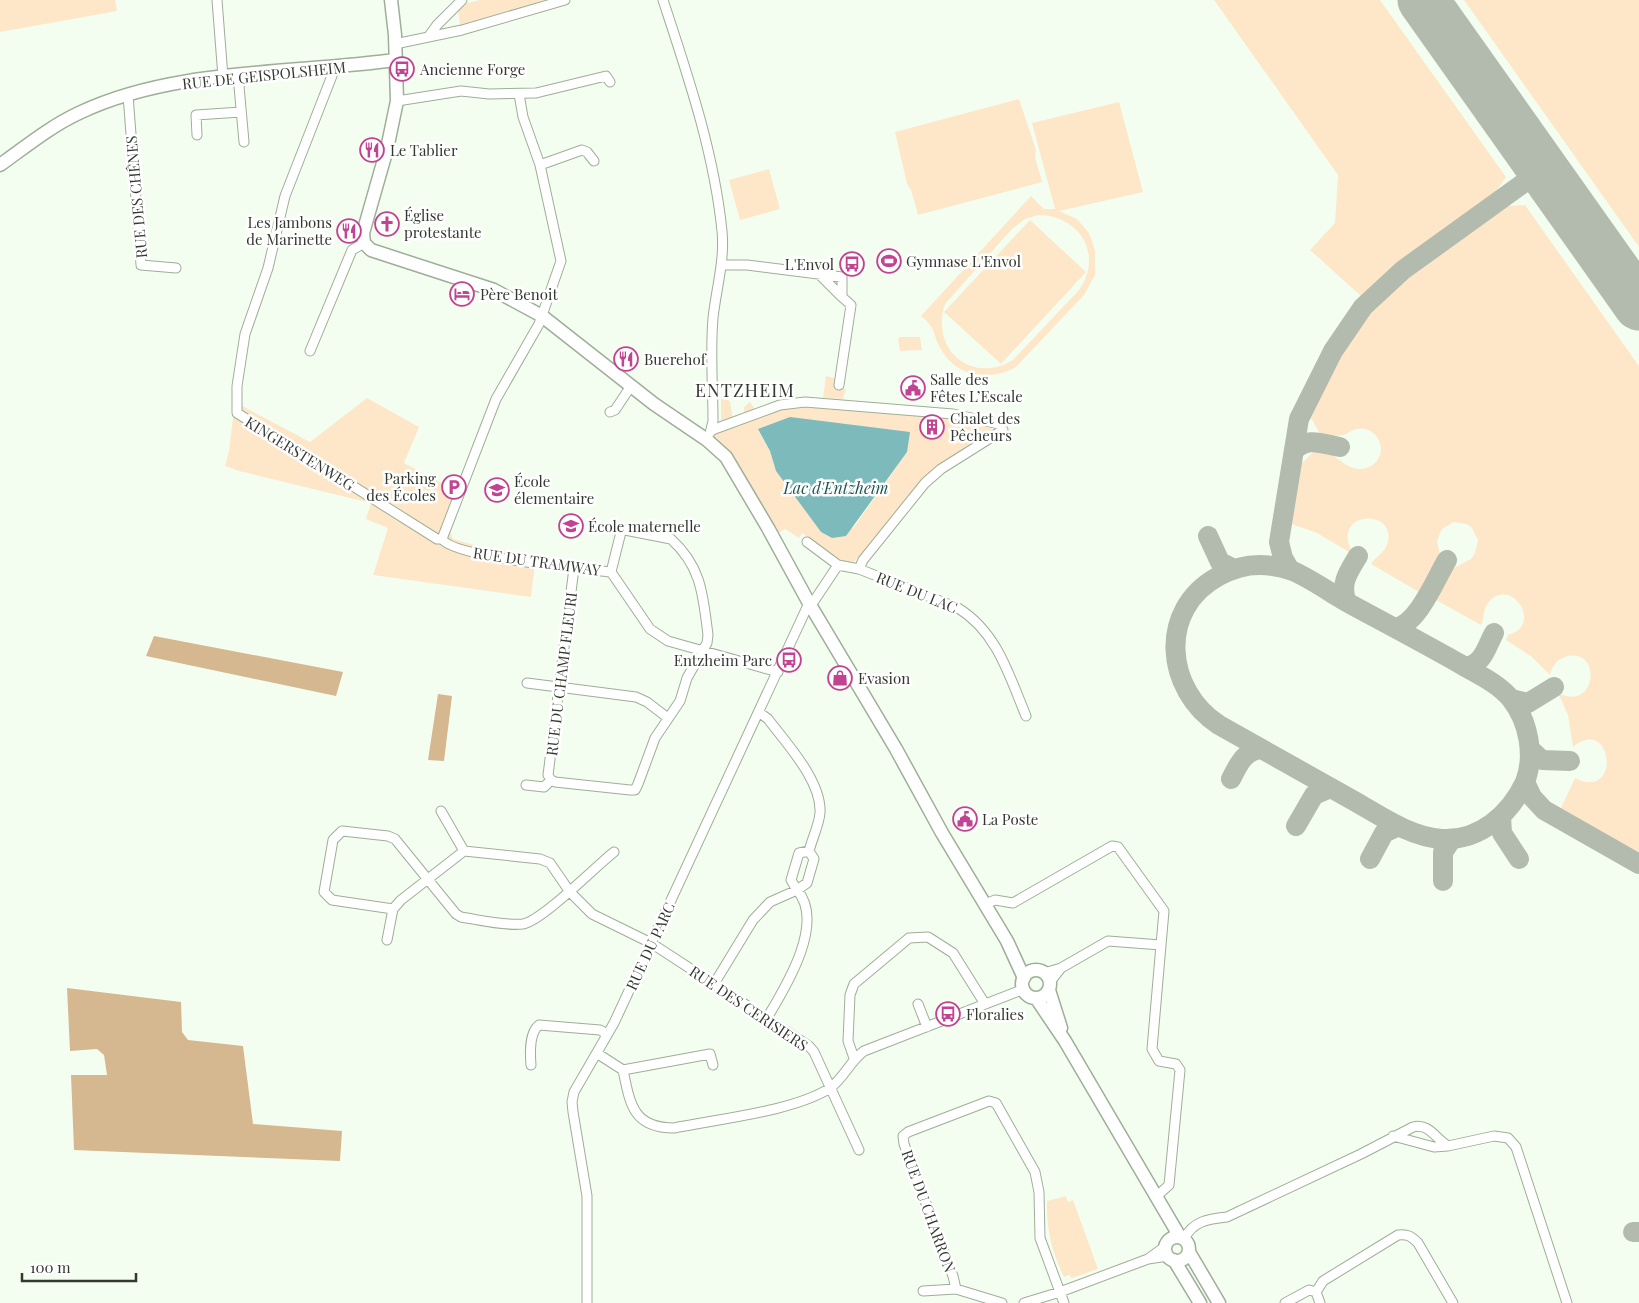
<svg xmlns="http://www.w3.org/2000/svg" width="1639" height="1303" viewBox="0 0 1639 1303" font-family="'Playfair Display',serif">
	<rect width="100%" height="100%" fill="#f4fef0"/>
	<path fill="#fee7c8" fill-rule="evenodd" d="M0,0H115L117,11L0,32Z
		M480,0H544L460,25L458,11L463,4Z
		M1214,0H1380L1506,177L1493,195L1405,257L1362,297L1310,250L1335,223L1338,175Z
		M1464,0H1639V247Z
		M1019,99L1036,150L1035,157L1042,182L918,215L911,190L907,184L895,132Z
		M1119,102L1143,192L1059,211L1077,219L1089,233L1095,250V275L1084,295L1016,367C991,381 958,378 942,351C931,334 939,331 921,316L1031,196L1044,209H1055L1032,123ZM1038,215C1079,215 1104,254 1079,290L1013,360C972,385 930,350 945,304L1012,229L1025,219Z
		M769,169L780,209L740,220L729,180Z
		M1525,205L1639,366V853L1560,810L1575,778C1622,802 1613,714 1573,747L1568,715L1558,693C1598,713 1602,645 1565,657C1556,660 1552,667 1550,675L1532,657L1506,640L1508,635C1545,625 1510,575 1488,603C1482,610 1485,618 1481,625L1434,599L1450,570L1471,559L1475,553L1478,540L1472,528L1467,524L1454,522L1442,529L1437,541L1440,554L1429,578L1419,592L1371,564C1376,556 1386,552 1388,542C1395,508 1333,511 1351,550L1349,552L1317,533L1289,523L1297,472L1300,465L1313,452C1331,447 1339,464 1354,468C1368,472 1381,462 1381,448C1380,436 1369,426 1357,429C1351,430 1348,434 1343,435C1335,437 1327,435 1320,434L1311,418L1333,368L1370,313L1412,272L1468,232L1506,206Z
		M1030,220L1086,272L1001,364L944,312Z
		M900,337H920L922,350L900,351L898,339Z
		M826,376L838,379L837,386L846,389L843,399L823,398Z
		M721,397L730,401L733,420L744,414V407L750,402L756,411L793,405L952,418L997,430L925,476L881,533L854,562H844L802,533L799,538L785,529L775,535L712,438L715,427L721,423ZM758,429L907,452L854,527L832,538L821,532L776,471L770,451Z
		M367,398L419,427L404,463L464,495L450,531L453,539L478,546L536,554L531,597L373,575L388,528L366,519L371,503L239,471L225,466L229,451L235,402L310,442Z
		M1066,1196L1068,1202L1073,1200L1098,1269L1072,1278L1069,1275L1064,1277C1052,1252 1046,1229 1047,1201Z"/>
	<path fill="#d5b890" d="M154,636L343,672L336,696L146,656Z
		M438,694L452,696L444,761L428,760Z
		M67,988L181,1002L182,1032L188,1040L243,1046L253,1124L342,1131L340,1161L74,1150L71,1075H107L104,1055L97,1049L70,1051Z"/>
	<path fill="#7dbabb" d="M790,417L910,432L907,452L846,536L832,538L821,532L776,471L770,451L758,429Z"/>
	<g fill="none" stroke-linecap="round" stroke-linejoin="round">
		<path stroke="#b2bbae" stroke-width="20" d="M1294,451C1306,436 1323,444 1340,447
			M1208,536L1220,562L1234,569
			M1290,570L1283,558L1279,542L1299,419L1333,351L1363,307L1403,270L1543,169
			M1347,602C1339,584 1349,571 1358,556
			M1395,628C1418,624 1435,580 1447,560
			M1465,667C1483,665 1486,648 1494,633
			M1511,699L1528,703L1554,687
			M1530,749L1542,760L1570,761
			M1231,779C1239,764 1243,752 1261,749
			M1525,782C1510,814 1480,841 1442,839C1411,837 1382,817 1356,802C1310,776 1265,751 1219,725C1165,690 1157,609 1219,576C1232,569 1245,565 1259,565C1270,565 1282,567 1293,571C1313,580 1332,594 1352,605C1389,625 1425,644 1462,665C1479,675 1499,684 1511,699C1529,722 1535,756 1525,782L1532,797L1544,810L1639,864
			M1501,816L1502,833L1519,859
			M1296,826L1314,795L1330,788
			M1370,859L1384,833L1399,826
			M1443,881V852L1452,839
			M1633,1232H1639"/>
		<path stroke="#b2bbae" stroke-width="51" d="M1423,0L1639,305"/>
		<g stroke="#9eae98" stroke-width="11">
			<path id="minor" d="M217,0L223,77
				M663,0C688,76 714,152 722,231C725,260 716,290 713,318C710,352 713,387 713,421L710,433
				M429,36L437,25L462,0
				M395,44L462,30L565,0
				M335,68L285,196L268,268L245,334L237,386V413L437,539H442
				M238,75L244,142
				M128,95L141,265L176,268
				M397,101L461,91L489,94L536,93L606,76L610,82
				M197,135L196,115L241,112
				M540,165L582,150L587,152L594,161
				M721,265H747L842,277V297L851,305L839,385
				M819,274L842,297
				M310,351L352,250L364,243
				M610,412L615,410L631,386
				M712,430L780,405L805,402L953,414L999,424L1003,430L941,469L925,483L863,560L859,569
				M442,539L496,399L539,324L561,261L540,165L523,117L519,94
				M442,539C453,557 584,569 611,572L650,629L668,641L778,672
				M807,542L838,565L859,569L958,608C997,632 1009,675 1026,716
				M574,568L548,775L551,780L555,782L630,790H635L638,784L655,738L680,701L687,678L707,643L708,635C703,596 702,567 671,539L625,530L621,532L611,572
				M527,683L636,697L647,702L668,718
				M760,713L768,719C786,743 822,781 820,813C819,825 812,839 809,851
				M526,785L544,787L551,780
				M441,811L464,851
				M809,851L814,859L807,883L797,890L791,880L799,853Z
				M985,904L995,900L1013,903L1112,846L1118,847L1164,911L1161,945
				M393,909L332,900L324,892L333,840L342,831L388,836L395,839L456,914L461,917C480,920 504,926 523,924C542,921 596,866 614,852
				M387,940L393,909L401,900L464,851L540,859L550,863L570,892L592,914L651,943L809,1046L814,1052L859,1150
				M1044,973L1061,968L1108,941L1161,945L1152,1049L1159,1061L1176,1064L1180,1070L1169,1185L1156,1197
				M1050,982L1061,968
				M714,984L753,920L770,902L797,890C826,923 785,988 767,1018
				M918,1004L927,1027
				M598,1054L623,1070C630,1104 633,1128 674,1128C718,1119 795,1111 830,1088C844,1078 850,1061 864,1051L1024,989
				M854,1058L848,1041L850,995L854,984L909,938L928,937L953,953L985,1004
				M531,1065C530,1053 529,1033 539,1025L600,1030L607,1034
				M623,1070L710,1054L713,1065
				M1393,1136L1434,1147L1448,1146
				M1184,1239C1193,1221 1208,1219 1227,1217L1361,1154L1413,1127C1429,1123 1435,1138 1448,1146L1494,1136L1508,1138L1516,1147L1567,1303
				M1148,1259L1168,1256
				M956,1289L953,1276L904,1144L903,1136L908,1132L989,1101L996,1103L1035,1172L1039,1192L1040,1238L1064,1303
				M923,1291L956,1289L1002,1303
				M587,1303V1196L573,1112L572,1102L574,1092L614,1023L809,603L814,601L838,565
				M1024,1303L1060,1292L1148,1259L1166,1246
				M1285,1303L1309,1290L1316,1292
				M1320,1303L1316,1292L1323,1281L1398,1235C1408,1234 1411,1236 1418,1243L1453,1303"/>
		</g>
		<g stroke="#9eae98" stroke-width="15">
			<path id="secondary" d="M391,0L395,35L397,101L387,149L363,233L364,243L371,250L494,290L542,316L654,404L707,440L726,457L768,528L809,603L896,749L942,833L1007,941L1024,978
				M0,165C25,147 51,126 79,113C173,68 293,74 395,60
				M1022 984a14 14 0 1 1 28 0a14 14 0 1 1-28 0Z
				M1049,990L1061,1028
				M1036,998L1065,1041L1180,1237
				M1165 1249a12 12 0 1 1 24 0a12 12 0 1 1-24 0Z
				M1189,1252L1219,1303
				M1174,1260L1200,1303"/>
		</g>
		<use href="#minor" stroke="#fff" stroke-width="9"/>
		<use href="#secondary" stroke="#fff" stroke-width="12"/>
	</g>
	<defs>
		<g id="bus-ring" transform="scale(1.25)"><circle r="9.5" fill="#fff" stroke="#c14392" stroke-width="1.5"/><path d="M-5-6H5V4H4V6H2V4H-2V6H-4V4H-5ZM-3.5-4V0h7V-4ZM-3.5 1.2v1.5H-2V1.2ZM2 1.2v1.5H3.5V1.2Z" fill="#c14392"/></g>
		<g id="restaurant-ring" transform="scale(1.25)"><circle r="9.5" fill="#fff" stroke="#c14392" stroke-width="1.5"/><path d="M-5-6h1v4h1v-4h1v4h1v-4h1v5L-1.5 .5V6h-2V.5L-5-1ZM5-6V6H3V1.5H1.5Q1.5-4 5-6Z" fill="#c14392"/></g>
		<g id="church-ring" transform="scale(1.25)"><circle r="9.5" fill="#fff" stroke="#c14392" stroke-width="1.5"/><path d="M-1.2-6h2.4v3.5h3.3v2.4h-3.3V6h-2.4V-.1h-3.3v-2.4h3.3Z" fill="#c14392"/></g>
		<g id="stadium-ring" transform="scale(1.25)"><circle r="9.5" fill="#fff" stroke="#c14392" stroke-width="1.5"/><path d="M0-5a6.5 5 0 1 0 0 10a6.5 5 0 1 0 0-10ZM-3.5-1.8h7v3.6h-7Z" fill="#c14392"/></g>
		<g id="hotel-ring" transform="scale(1.25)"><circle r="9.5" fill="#fff" stroke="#c14392" stroke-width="1.5"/><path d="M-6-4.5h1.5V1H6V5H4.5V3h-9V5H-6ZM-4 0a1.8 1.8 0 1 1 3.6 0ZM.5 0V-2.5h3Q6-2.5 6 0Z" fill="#c14392"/></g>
		<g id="civic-ring" transform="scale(1.25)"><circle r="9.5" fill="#fff" stroke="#c14392" stroke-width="1.5"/><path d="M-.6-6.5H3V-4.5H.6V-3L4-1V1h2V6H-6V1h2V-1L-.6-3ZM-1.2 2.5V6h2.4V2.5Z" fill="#c14392"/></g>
		<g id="building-ring" transform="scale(1.25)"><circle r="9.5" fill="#fff" stroke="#c14392" stroke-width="1.5"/><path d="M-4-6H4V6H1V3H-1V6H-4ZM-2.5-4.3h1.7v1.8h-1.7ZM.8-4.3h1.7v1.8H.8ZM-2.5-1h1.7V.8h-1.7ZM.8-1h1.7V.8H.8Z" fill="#c14392"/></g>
		<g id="parking-ring" transform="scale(1.25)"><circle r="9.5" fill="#fff" stroke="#c14392" stroke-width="1.5"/><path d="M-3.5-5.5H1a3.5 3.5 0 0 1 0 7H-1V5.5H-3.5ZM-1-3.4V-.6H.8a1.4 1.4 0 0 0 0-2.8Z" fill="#c14392"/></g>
		<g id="school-ring" transform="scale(1.25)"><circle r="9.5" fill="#fff" stroke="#c14392" stroke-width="1.5"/><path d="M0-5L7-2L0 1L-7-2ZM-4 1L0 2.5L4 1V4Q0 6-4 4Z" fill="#c14392"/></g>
		<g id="shop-ring" transform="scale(1.25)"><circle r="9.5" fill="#fff" stroke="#c14392" stroke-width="1.5"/><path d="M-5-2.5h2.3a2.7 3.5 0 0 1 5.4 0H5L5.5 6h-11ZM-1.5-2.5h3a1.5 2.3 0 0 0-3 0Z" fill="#c14392"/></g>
	</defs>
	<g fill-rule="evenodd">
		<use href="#bus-ring" x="402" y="69"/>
		<use href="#restaurant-ring" x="372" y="150"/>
		<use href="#church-ring" x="387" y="224"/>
		<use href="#restaurant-ring" x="349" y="231"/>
		<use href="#stadium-ring" x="889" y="261"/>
		<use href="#bus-ring" x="852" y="264"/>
		<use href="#hotel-ring" x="462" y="294"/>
		<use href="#restaurant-ring" x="626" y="359"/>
		<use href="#civic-ring" x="913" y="388"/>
		<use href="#building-ring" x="932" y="427"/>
		<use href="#parking-ring" x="454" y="487"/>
		<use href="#school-ring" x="497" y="490"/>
		<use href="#school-ring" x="571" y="526"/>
		<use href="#bus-ring" x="789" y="660"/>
		<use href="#shop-ring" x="840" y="678"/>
		<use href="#civic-ring" x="965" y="819"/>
		<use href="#bus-ring" x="948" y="1014"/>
	</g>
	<g text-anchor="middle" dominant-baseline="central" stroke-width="5" stroke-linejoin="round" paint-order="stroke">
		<g font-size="15" fill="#32382f" stroke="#fff" text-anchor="start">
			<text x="420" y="69">Ancienne Forge</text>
			<text x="390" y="150">Le Tablier</text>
			<text x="404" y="215">Église<tspan x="404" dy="17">protestante</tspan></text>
			<text x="332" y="222" text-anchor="end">Les Jambons<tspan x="332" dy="17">de Marinette</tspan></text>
			<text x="906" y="261">Gymnase L'Envol</text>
			<text x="834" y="264" text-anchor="end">L'Envol</text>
			<text x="480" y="294">Père Benoit</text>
			<text x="644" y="359">Buerehof</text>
			<text x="930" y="379">Salle des<tspan x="930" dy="17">Fêtes L’Escale</tspan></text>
			<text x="950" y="418">Chalet des<tspan x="950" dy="17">Pêcheurs</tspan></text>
			<text x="436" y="478" text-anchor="end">Parking<tspan x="436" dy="17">des Écoles</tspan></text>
			<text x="514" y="481">École<tspan x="514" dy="17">élementaire</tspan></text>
			<text x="588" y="526">École maternelle</text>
			<text x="772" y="660" text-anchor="end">Entzheim Parc</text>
			<text x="858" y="678">Evasion</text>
			<text x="982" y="819">La Poste</text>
			<text x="966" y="1014">Floralies</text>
		</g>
		<g font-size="15" fill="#32382f" stroke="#fff">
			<text transform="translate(264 75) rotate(-6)">RUE DE GEISPOLSHEIM</text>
			<text transform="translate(136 197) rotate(-95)">RUE DES CHÊNES</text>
			<text transform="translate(300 453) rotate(32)">KINGERSTENWEG</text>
			<text transform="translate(537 561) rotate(8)">RUE DU TRAMWAY</text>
			<text transform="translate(917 592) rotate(22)">RUE DU LAC</text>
			<text transform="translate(561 674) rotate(-83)">RUE DU CHAMP FLEURI</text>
			<text transform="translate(650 946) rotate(-65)">RUE DU PARC</text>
			<text transform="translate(749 1008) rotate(34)">RUE DES CERISIERS</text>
			<text transform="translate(929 1211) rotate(70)">RUE DU CHARRON</text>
		</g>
		<g font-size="16" font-style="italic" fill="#1d5353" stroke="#fff">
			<text x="836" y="487">Lac d'Entzheim</text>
		</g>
		<g font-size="18" letter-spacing="1" fill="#32382f" stroke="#fff">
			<text x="745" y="390">ENTZHEIM</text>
		</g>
	</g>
	<path d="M22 1273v8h114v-8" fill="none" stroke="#32382f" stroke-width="2.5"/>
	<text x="30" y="1273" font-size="15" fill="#32382f" stroke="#ffffff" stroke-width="4" paint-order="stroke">100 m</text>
</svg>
